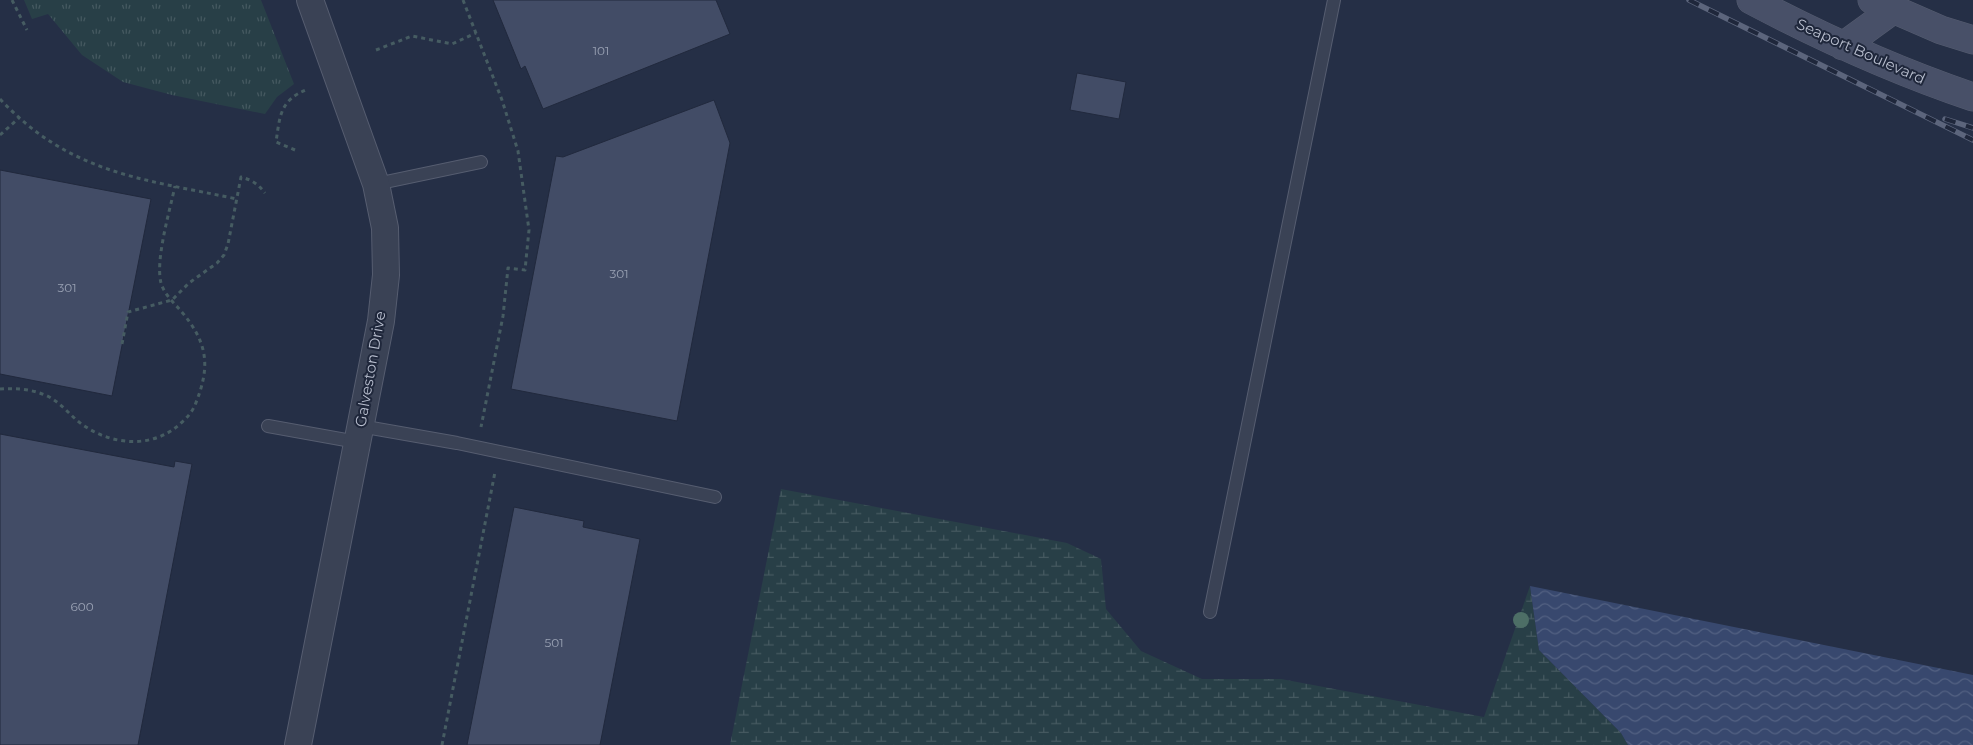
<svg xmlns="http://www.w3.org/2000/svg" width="1973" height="745" viewBox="0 0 1973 745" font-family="Montserrat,sans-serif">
	<defs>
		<pattern id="grass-tufts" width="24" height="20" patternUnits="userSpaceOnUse" patternTransform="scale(1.25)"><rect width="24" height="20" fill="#283f47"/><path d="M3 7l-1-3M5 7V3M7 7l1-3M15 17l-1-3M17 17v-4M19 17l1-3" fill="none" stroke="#455960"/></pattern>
		<pattern id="wetland-marsh" width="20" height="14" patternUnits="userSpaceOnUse" patternTransform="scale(1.25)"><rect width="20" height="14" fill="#283f47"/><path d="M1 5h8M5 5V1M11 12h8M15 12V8" fill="none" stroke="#455960"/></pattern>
		<pattern id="water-waves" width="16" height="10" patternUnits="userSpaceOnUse" patternTransform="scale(1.25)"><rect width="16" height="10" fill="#38486e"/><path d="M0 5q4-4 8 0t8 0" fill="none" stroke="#536182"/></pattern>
	</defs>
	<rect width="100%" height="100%" fill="#252f46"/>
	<path fill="url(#grass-tufts)" d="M24,0H261L294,84L277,97L265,114L172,95L123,82L82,55L48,14L32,19Z"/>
	<path fill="url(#wetland-marsh)" d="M781,489L1067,543L1101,559L1106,609L1141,651L1202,679H1281L1484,717L1530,586L1539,650L1621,733L1628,745H730Z"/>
	<path fill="url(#water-waves)" d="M1530,586L1973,675V745H1628L1621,733L1539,650Z"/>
	<path fill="#424c66" stroke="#21293d" d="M493,0H716L730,34L543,109L525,66L521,69Z
		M1077,73L1126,82L1119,119L1070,110Z
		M714,100L730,143L677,421L511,389L556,156L563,157Z
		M0,170L151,199L112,396L0,374Z
		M0,434L174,467L175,461L192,464L138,745H0Z
		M514,507L584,521L583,527L640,539L600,745H467Z"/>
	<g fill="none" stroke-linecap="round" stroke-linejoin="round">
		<g stroke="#565d70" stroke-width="14">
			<path id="lane" d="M376,184L481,162
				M268,426L357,442
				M360,426L457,443L715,497
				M1210,612L1334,0"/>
		</g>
		<g stroke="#565d70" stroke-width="28">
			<path id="street" d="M298,745L381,321L386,275L385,228L376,184L310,0"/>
		</g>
		<g stroke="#565d70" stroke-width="29">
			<path id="secondary" d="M1751,0C1823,38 1896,71 1973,97
				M1872,0L1941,30L1973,40
				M1843,46L1894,9"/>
		</g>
		<path stroke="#465c62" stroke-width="3" stroke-dasharray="4 4" stroke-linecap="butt" d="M12,0L27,30
			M463,0L502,100L518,151L529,230L525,270L508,268L503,316L481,427
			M376,50L412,36L452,44L476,33
			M0,99C70,174 143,179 237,199
			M0,135L19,118
			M295,150L276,142C280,115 280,100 308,89
			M122,344L128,312L172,300L189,283L217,263L224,255L228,244L241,177C252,180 258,184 265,193
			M0,389C15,388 31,389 45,395C62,402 71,418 86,427C115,446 155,448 181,423C187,418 192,412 195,405C211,366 208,343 181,311C174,303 164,294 161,283C155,260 170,210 175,186
			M442,745L495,472"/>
		<use href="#lane" stroke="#3a4255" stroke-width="12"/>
		<use href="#street" stroke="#3a4255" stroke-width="26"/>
		<use href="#secondary" stroke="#485068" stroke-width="28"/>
		<g stroke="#5c657c" stroke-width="5.5">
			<path id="rail" d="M1689,0L1973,140
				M1945,119L1973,128"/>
		</g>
		<use href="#rail" stroke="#1f273b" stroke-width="4" stroke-dasharray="11" stroke-linecap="butt"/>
	</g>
	<circle fill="#4d6e66" cx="1521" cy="620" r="8"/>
	<g text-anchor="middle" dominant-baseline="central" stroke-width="4" stroke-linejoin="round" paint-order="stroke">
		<g font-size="12" fill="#9aa2b4">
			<text x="601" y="50">101</text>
			<text x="619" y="273">301</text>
			<text x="67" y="287">301</text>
			<text x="82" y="606">600</text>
			<text x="554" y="642">501</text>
		</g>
		<g font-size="15" fill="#b8bece" stroke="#1f273b">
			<text transform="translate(1861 51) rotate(24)">Seaport Boulevard</text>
			<text transform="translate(370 369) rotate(-80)">Galveston Drive</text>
		</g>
	</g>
</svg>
